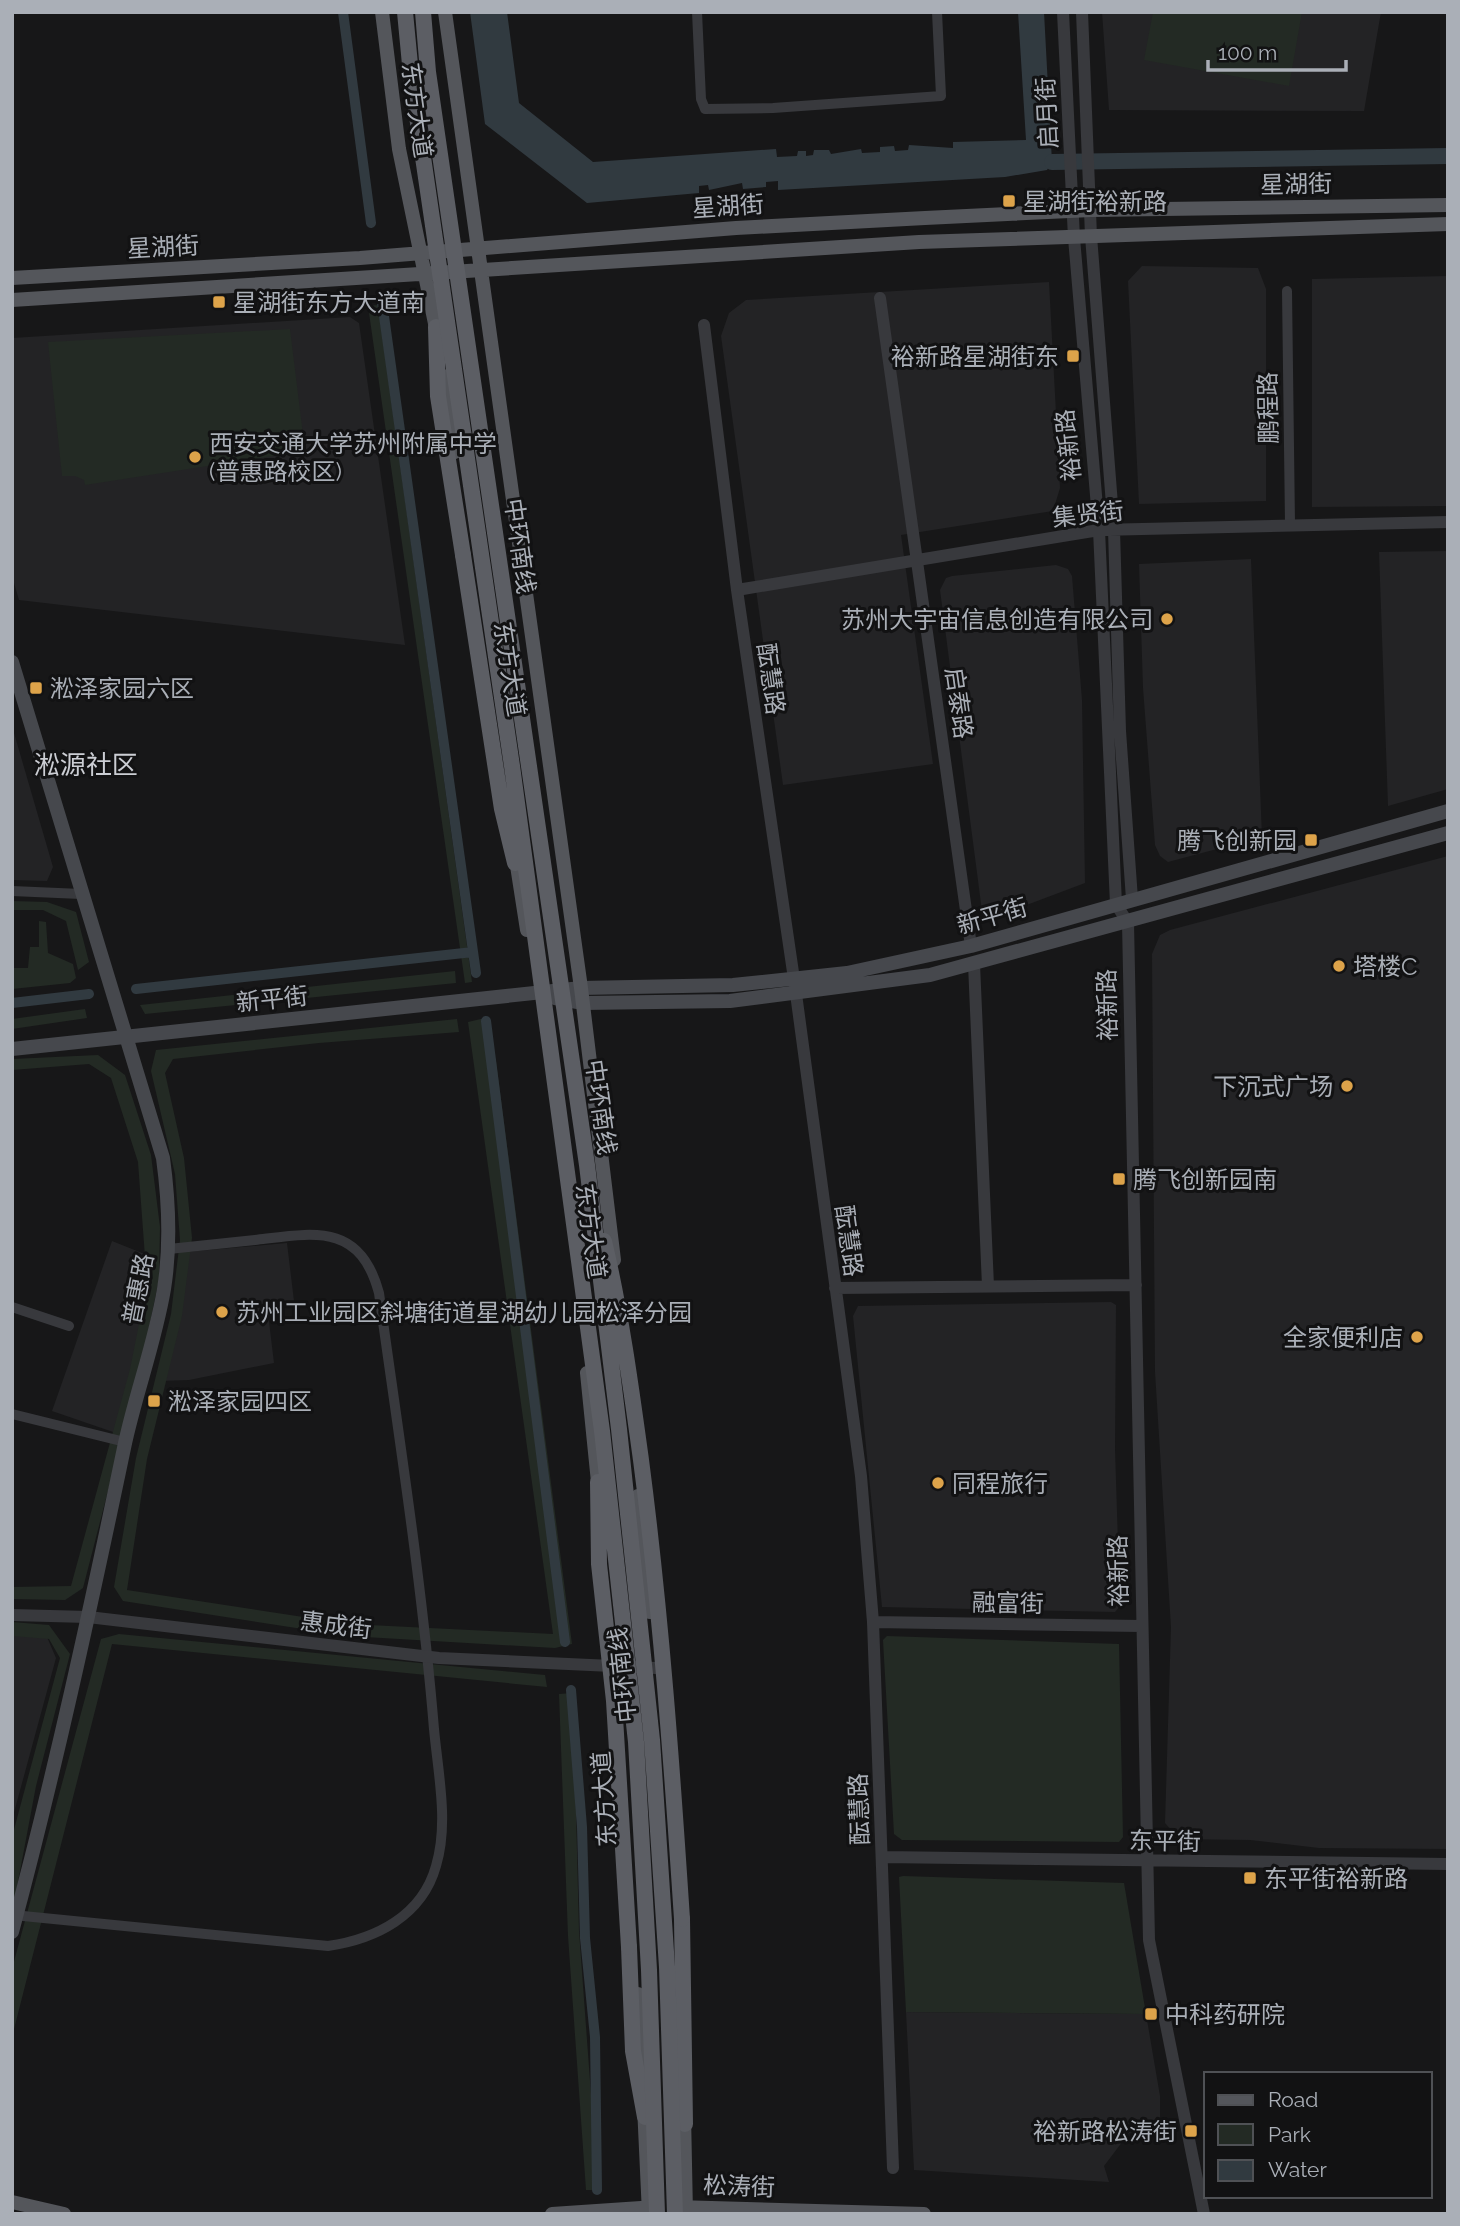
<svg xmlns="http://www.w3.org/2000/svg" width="1460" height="2226" viewBox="0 0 1460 2226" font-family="Raleway,'Noto Sans SC',sans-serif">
	<rect width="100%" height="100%" fill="#171718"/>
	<path fill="#232325" d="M1102,12H1381L1364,111L1109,110Z
		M1142,266L1258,268L1266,289V501L1139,504L1128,281Z
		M1448,276V506L1312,507V279Z
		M1049,282L1060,488L1053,511L901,535L933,764L783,785L721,336L729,313L746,300Z
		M350,317L359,323L405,645L19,600L12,576V338Z
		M1448,551V789L1388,806L1379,552Z
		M1251,559L1262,837L1168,862L1160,856L1155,845L1143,688L1139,564Z
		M1056,565L1068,569L1072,576L1082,700L1085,883L989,919L982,911L940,590L946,578L952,576Z
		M12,726L53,867L47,881L12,880Z
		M1448,856V1849L1319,1848L1250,1840L1179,1839L1165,1823L1171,1627L1155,1372L1152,954L1160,935L1170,930Z
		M112,1241L152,1257L148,1302L116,1433L52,1411Z
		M287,1243L294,1301L267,1305L274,1363L189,1380L159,1381L186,1252Z
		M1111,1302L1116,1305L1115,1449L1120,1606L1115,1612L882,1607L853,1316L858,1306Z
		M12,1627L44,1630L56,1658L12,1820Z
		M906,2012L1146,2014L1160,2096V2127L1129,2133L1104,2166L1109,2182L914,2170Z"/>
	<path fill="#232a24" d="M1153,12H1302L1289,86L1144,60Z
		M378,305L472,982L465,983L368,306Z
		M290,329L305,451L85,485L84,480L75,476H62L48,342Z
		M12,901L47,902L76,912L89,962L78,970L66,921L43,910H12Z
		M39,921L46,922L48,953L73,964L76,978L70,983L12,989V968H28L30,947H39Z
		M455,971L456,983L145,1014L140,1005Z
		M85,1009L87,1018L12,1029V1019Z
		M485,1018L496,1061L572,1644L555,1648L348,1636L123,1601L114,1587L136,1458L171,1314L180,1240L175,1174L151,1071L156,1050L457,1019L459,1032L319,1043L173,1059L165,1073L184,1158L192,1238L182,1316L147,1459L127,1590L349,1624L553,1634L468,1022Z
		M98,1055L125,1075L151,1155L160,1227L159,1279L145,1347L83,1588L65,1600L12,1599V1587L71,1586L130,1369L147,1284L138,1162L111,1078L89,1064L12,1070V1059Z
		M12,1622L49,1625L70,1654L36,1786L14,1903L12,1837L60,1658L49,1639L12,1636Z
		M119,1634L545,1675L547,1687L112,1644L12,2037V1969L101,1639Z
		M887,1636L1119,1644L1123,1837L1119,1842L902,1840L894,1834L883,1640Z
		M573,1693L579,1931L598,2190H586L568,1936L559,1694Z
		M903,1876L1124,1883L1146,2014L906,2012L899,1877Z"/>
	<path fill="#313a40" d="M470,12H507L519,103L593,162L776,149L777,157L797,156L798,151H806V156L813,155L814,150H829L831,154L861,149L862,153L880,152V147L894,146L895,151L908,150L909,145L953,148V142L1026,140L1018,12H1044L1052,162L1047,170L1005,177L778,190V181L766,182V187L743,189L742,183L709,190L708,185L699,186V193L587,203L485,124Z"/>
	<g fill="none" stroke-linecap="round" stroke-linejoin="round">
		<path stroke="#313a40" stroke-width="10" d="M343,12L371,223
			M382,302L476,973
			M136,989L473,952
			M12,1003L89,994
			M486,1021L565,1642
			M571,1690L582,1827L585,1938L595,2037L597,2190"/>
		<path stroke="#313a40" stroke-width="16" d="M1052,162L1448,156"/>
		<path stroke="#38393d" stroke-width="10" d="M697,12L701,99L705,109L773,108L941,96L937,12
			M1287,291L1290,524
			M12,891L81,894
			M12,1307L69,1326
			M12,1414L125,1442
			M13,1915L328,1946C376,1939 422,1916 436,1866C449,1823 438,1773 434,1729C422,1583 399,1438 379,1293C360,1222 314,1233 255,1240C226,1243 197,1246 169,1249"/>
		<path stroke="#38393d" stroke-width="12" d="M1063,12L1074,238L1099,530L1116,904L1128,923L1149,1940L1204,2214
			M1082,12L1091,236L1114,530L1120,731L1132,899
			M880,298L971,946
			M704,325L737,590L794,979L861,1476L873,1622L893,2168
			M737,590L1099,530L1448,522
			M974,964L988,1286
			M835,1288L1136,1285
			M12,1615L88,1617L439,1658L656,1668
			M873,1622L1141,1626
			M882,1857L1448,1864"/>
		<path stroke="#46484d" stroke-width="14" d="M12,662L163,1158C169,1202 171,1245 164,1289C155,1343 135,1395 124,1448C90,1610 55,1772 12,1932
			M555,998L583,1003L730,1001L930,975L1448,833
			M12,1049L581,988L733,985L847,973L971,946L1448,811"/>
		<path stroke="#54565b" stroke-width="14" d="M382,12L399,149L438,338
			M445,12L581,988L614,1260
			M12,278L360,258L736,228L925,218L1091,210L1448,205
			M12,300L919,242L1448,224
			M443,376L455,452
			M515,853L527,930
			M587,1373L599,1492
			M638,1496L650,1612
			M638,1994L642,2072
			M644,2106L649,2214
			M684,2114L686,2214
			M12,2202L64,2214
			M676,2207L924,2214
			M552,2214L656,2207"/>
		<path stroke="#5c5e64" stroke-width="16" d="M436,327L438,396L463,555
			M682,1919L685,2124
			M629,1947L633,2051L645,2117"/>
		<path stroke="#5c5e64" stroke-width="16" d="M405,12L411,75L512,766L602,1431L636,1742L649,1970L657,2214
			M423,12L428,72L587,1165L619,1429L652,1740L667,1967L675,2214
			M463,555L502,809L515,863
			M604,1241C621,1313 631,1387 641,1460C661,1613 672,1766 682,1919
			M598,1482L599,1564L614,1701L629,1947"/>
	</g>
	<g fill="#dda34a" stroke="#121213" stroke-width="2.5">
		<rect x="1002" y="194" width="14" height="14" rx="3.5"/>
		<rect x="212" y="295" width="14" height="14" rx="3.5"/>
		<rect x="1066" y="349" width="14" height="14" rx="3.5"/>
		<circle cx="195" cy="457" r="7"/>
		<circle cx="1167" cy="619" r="7"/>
		<rect x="29" y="681" width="14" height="14" rx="3.5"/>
		<rect x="1304" y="833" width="14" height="14" rx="3.5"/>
		<circle cx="1339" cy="966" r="7"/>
		<circle cx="1347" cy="1086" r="7"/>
		<rect x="1112" y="1172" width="14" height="14" rx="3.5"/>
		<circle cx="222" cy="1312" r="7"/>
		<circle cx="1417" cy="1337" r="7"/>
		<rect x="147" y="1394" width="14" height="14" rx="3.5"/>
		<circle cx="938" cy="1483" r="7"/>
		<rect x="1243" y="1871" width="14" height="14" rx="3.5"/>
		<rect x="1144" y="2007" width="14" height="14" rx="3.5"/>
		<rect x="1184" y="2124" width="14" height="14" rx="3.5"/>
	</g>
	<g text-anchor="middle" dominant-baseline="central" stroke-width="6" stroke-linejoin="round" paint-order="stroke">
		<g font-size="24" fill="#aaafb7" stroke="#121213">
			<text transform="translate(417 110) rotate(82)">东方大道</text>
			<text transform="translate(1047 113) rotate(-93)">启月街</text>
			<text transform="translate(1296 184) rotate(-1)">星湖街</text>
			<text transform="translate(728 206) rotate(-4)">星湖街</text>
			<text transform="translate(163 247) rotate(-3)">星湖街</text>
			<text transform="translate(1268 408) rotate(-91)">鹏程路</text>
			<text transform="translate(1068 445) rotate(-96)">裕新路</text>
			<text transform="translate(1088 514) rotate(-6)">集贤街</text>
			<text transform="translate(520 546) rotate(82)">中环南线</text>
			<text transform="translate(510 669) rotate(81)">东方大道</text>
			<text transform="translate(771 679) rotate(82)">酝慧路</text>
			<text transform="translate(959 703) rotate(82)">启泰路</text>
			<text transform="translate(992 916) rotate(-16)">新平街</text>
			<text transform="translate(272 999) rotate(-6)">新平街</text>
			<text transform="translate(1107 1005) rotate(-91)">裕新路</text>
			<text transform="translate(601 1107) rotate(82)">中环南线</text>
			<text transform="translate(591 1231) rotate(82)">东方大道</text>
			<text transform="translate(849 1241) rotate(82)">酝慧路</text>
			<text transform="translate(138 1289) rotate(-79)">普惠路</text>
			<text transform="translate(1118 1571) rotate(-91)">裕新路</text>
			<text transform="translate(1008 1603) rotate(1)">融富街</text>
			<text transform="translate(336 1625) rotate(7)">惠成街</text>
			<text transform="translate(622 1675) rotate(-96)">中环南线</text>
			<text transform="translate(604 1799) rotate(-94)">东方大道</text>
			<text transform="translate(859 1809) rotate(-92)">酝慧路</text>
			<text transform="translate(1165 1841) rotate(1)">东平街</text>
			<text transform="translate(739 2186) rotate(2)">松涛街</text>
		</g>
		<g font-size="24" fill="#aaafb7" stroke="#121213" text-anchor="start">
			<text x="1023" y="201">星湖街裕新路</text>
			<text x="233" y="302">星湖街东方大道南</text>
			<text x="1059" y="356" text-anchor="end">裕新路星湖街东</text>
			<text x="209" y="443">西安交通大学苏州附属中学<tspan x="209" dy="28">(普惠路校区)</tspan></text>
			<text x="1153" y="619" text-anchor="end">苏州大宇宙信息创造有限公司</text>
			<text x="50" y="688">淞泽家园六区</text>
			<text x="1297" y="840" text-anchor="end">腾飞创新园</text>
			<text x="1353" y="966">塔楼C</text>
			<text x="1333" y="1086" text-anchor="end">下沉式广场</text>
			<text x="1133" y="1179">腾飞创新园南</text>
			<text x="236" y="1312">苏州工业园区斜塘街道星湖幼儿园松泽分园</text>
			<text x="1403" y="1337" text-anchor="end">全家便利店</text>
			<text x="168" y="1401">淞泽家园四区</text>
			<text x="952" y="1483">同程旅行</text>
			<text x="1264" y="1878">东平街裕新路</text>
			<text x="1165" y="2014">中科药研院</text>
			<text x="1177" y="2131" text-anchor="end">裕新路松涛街</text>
		</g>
		<g font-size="26" fill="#cbcdd3" stroke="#121213">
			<text x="86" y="765">淞源社区</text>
		</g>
	</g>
	<rect width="1460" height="2226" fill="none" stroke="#aaafb7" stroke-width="28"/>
	<rect x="1204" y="2072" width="228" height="126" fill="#121213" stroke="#4f5155" stroke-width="2"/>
	<rect x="1218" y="2095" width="35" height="10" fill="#54565b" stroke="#4f5155" stroke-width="2"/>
	<text x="1268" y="2107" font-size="21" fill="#aaafb7">Road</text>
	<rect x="1218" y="2124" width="35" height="21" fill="#232a24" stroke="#4f5155" stroke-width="2"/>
	<text x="1268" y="2142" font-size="21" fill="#aaafb7">Park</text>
	<rect x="1218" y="2160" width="35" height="21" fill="#313a40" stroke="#4f5155" stroke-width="2"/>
	<text x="1268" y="2177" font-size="21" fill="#aaafb7">Water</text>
	<path d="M1208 60v10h138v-10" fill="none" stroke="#aaafb7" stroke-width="3.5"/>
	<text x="1218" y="60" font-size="21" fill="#aaafb7" stroke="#121213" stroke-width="5" paint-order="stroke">100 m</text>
</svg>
